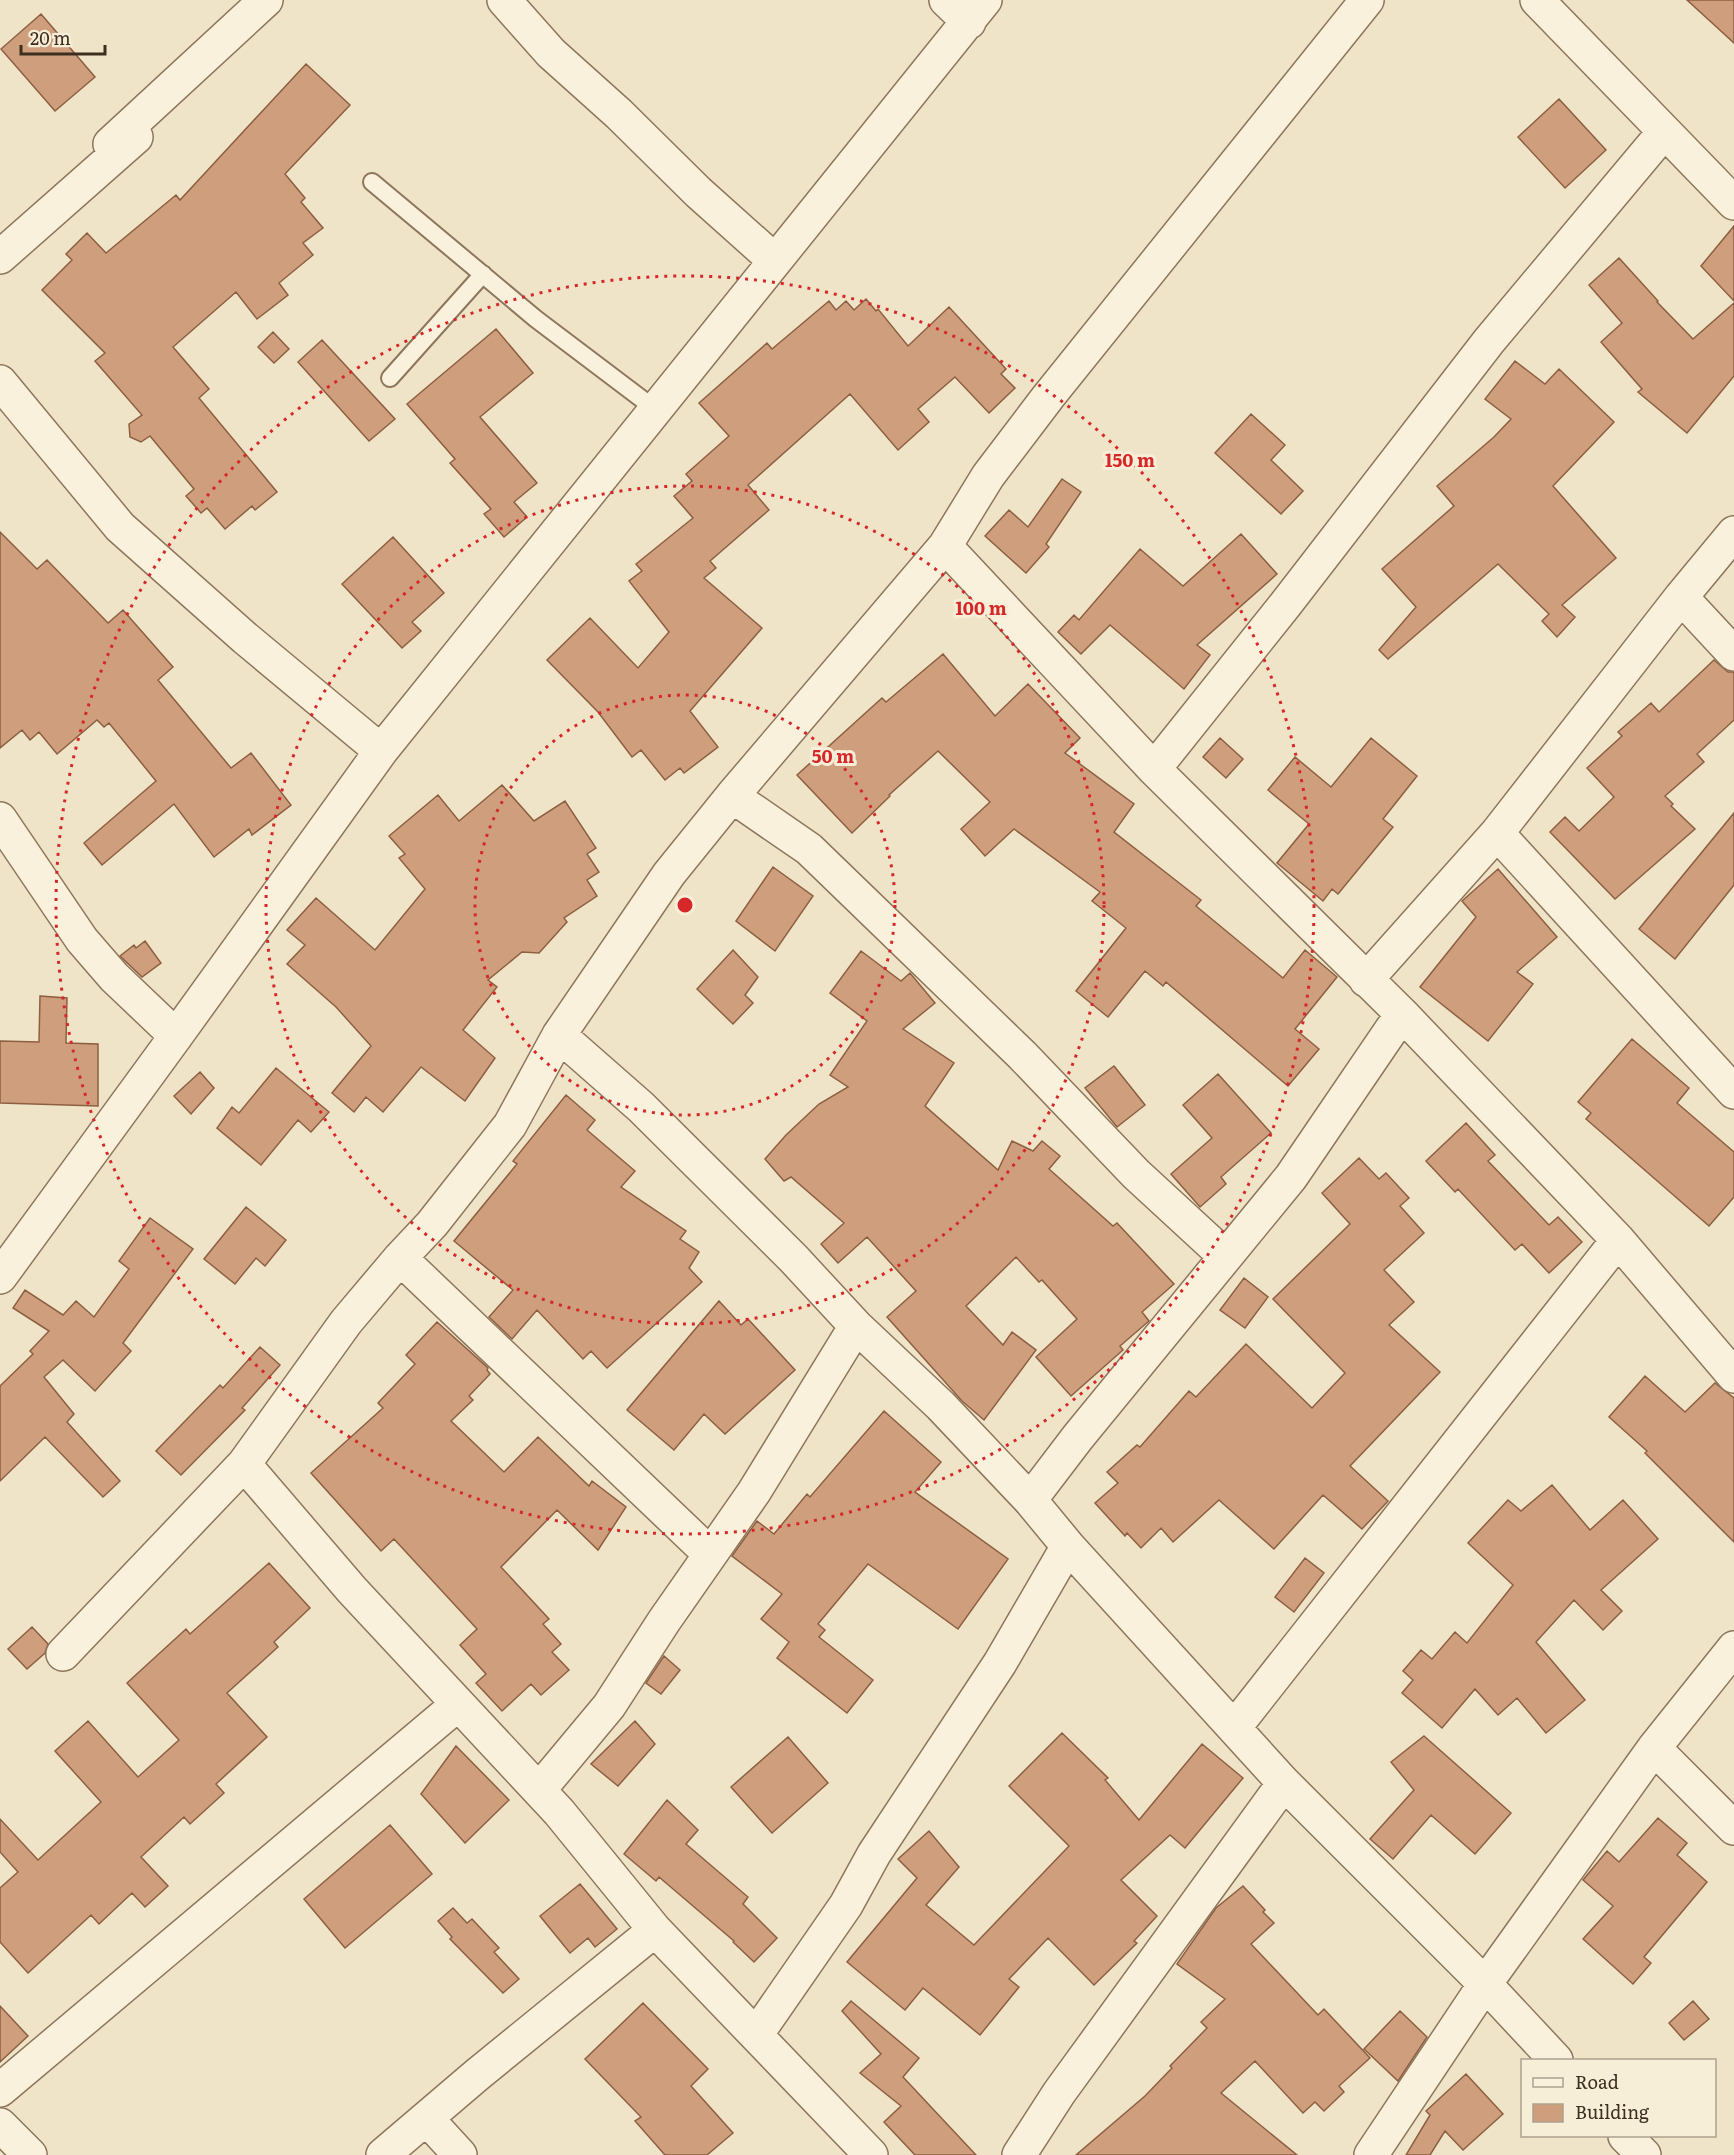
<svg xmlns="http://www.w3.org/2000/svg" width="1734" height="2155" viewBox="0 0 1734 2155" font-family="Literata,serif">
	<rect width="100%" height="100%" fill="#f0e4c8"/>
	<path fill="#cf9f7d" stroke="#8d5f41" stroke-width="1.5" d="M1687,0H1734V43Z
		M41,14L95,77L55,111L1,49Z
		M306,64L350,105L285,174L305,198L301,202L323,228L303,243L313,255L279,283L288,295L257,319L236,292L173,347L209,389L199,398L277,492L255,510L252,506L225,529L207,508L201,513L186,496L194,489L150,436L141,442L130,437L129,424L142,415L95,361L105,353L42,290L72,260L66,254L87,233L106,253L176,195L180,200Z
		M1559,99L1606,150L1565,188L1518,137Z
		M1734,226V301L1701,266Z
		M1619,258L1658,301L1657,302L1693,339L1734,303V376L1687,433L1638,392L1642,389L1601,342L1622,323L1589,285Z
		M866,299L876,311L878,309L908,346L949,307L1006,369L1001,374L1015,388L989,413L955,377L918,409L929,422L898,450L850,394L748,485L769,510L710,561L716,568L704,578L762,628L690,711L718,747L684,773L680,768L665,780L641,750L632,757L598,712L547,660L590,618L638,668L669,632L629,581L642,571L636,564L693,518L674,496L692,481L686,474L729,436L699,403L767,343L772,349L829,301L836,310L846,301L854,310Z
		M496,329L533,373L480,417L537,483L514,502L527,517L504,537L484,514L491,509L450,463L455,459L407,404Z
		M273,332L289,349L274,363L258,347Z
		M322,340L395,419L369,441L298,362Z
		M1515,361L1545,384L1559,369L1614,422L1553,486L1616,558L1562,605L1575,617L1557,637L1542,621L1549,614L1498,564L1388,659L1379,650L1416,607L1382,569L1454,506L1437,486L1494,437L1511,419L1485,399Z
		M1251,414L1285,445L1271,460L1303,491L1281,514L1215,453Z
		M1062,479L1081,492L1046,544L1049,547L1026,573L985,536L1009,510L1028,527Z
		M0,532L37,569L47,560L108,623L123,610L173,667L158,680L231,768L251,753L291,805L252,835L249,829L214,857L174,804L102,865L84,843L156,781L109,723L104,727L97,720L57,754L39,732L30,740L22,730L0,748Z
		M1241,534L1277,574L1197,645L1210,655L1184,689L1110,625L1081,654L1058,632L1074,615L1079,620L1140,549L1183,586Z
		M393,537L444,593L412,622L421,631L402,648L342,584Z
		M943,654L995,716L1028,684L1080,738L1065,753L1134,804L1114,832L1201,900L1196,906L1283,978L1305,950L1337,977L1295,1029L1319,1049L1288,1086L1166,982L1163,986L1145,971L1108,1017L1076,991L1126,928L1092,901L1100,892L1014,829L985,856L961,829L990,802L938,751L889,795L890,796L852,833L797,775L882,698L886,702Z
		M1714,660L1728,672H1734V720L1697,754L1704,762L1665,796L1673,804L1671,806L1695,829L1615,899L1550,832L1565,817L1579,831L1614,797L1587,768L1622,736L1618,732L1651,703L1659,712Z
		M1220,738L1243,759L1226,778L1203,757Z
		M1371,738L1417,776L1383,819L1393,827L1338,894L1332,889L1323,901L1277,863L1309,824L1268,790L1295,757L1331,787Z
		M502,785L534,821L565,801L596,848L587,854L599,872L587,880L597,896L564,918L567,922L539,953L522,952L488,980L497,987L463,1030L495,1058L465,1101L421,1067L383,1112L366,1097L354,1112L332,1093L371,1046L336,1007L287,964L305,945L287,930L316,898L375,950L425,889L399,858L405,854L389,836L438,795L459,821Z
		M1734,813V885L1675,959L1639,929Z
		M773,867L813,896L775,951L736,921Z
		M1498,869L1557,937L1517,972L1533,984L1488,1041L1420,987L1476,917L1462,901Z
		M145,941L161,963L142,977L120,956L134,945L136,948Z
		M733,950L758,977L745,995L753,1003L733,1024L697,989Z
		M861,951L901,981L910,973L935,1003L903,1029L954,1063L925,1106L998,1170L1012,1141L1033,1151L1042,1141L1060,1156L1049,1169L1113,1226L1117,1223L1174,1284L1142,1312L1149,1321L1120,1346L1123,1350L1071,1396L1036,1357L1077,1319L1042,1280L1039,1282L1016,1257L966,1306L1003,1345L1012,1332L1036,1350L984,1420L962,1401L887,1317L916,1291L867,1237L838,1263L821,1244L844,1223L791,1177L784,1181L765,1159L786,1135L819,1104L848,1087L830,1075L867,1021L830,993Z
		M40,996L67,998L66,1043L98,1044V1106L0,1103V1041L39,1042Z
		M1632,1039L1689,1088L1677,1103L1734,1152V1197L1709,1226L1586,1119L1591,1113L1578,1102Z
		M1114,1066L1145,1105L1117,1127L1085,1088Z
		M276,1068L329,1112L311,1132L298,1120L261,1165L217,1128L232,1107L239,1113Z
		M200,1072L214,1088L191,1114L174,1096Z
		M1218,1074L1271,1133L1221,1177L1226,1184L1200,1207L1171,1174L1212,1138L1183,1105Z
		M566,1095L595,1120L587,1130L635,1171L621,1187L686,1231L680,1239L699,1252L689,1268L702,1282L607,1368L591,1351L583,1359L537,1310L512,1339L489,1317L513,1290L454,1241L517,1164L513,1161Z
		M1466,1123L1495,1155L1488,1161L1549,1225L1558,1217L1582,1242L1549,1273L1522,1244L1515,1250L1458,1189L1455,1192L1426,1161Z
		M1359,1158L1379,1179L1386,1173L1409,1198L1400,1206L1424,1233L1384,1270L1414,1302L1389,1325L1440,1372L1350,1466L1388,1501L1362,1529L1323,1495L1274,1549L1219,1500L1173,1542L1161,1528L1141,1548L1127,1533L1125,1536L1095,1503L1118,1483L1107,1472L1137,1445L1140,1447L1189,1391L1196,1397L1246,1344L1312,1408L1345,1373L1273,1299L1350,1224L1322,1193Z
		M246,1207L286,1240L265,1266L256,1258L235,1284L204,1259Z
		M150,1218L193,1249L123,1343L131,1351L95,1391L63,1360L44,1377L74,1414L67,1422L120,1481L103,1497L45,1437L0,1481V1386L33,1354L30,1351L49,1331L13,1308L25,1290L63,1315L76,1301L94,1317L129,1269L119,1261Z
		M1244,1278L1268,1297L1245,1328L1220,1310Z
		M719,1301L741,1325L748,1319L795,1370L725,1434L704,1414L674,1450L627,1410Z
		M437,1322L488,1368L487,1370L490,1374L469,1396L473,1400L451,1421L504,1472L538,1437L589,1486L592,1481L626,1507L598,1550L557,1510L501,1567L549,1619L543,1624L561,1644L552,1652L569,1670L541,1695L531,1684L502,1711L476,1683L486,1674L460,1645L477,1629L394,1539L381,1551L311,1473L383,1408L378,1403L415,1364L406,1355Z
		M260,1347L280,1365L242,1408L245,1410L181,1475L156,1451L220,1385L223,1388Z
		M1645,1376L1685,1412L1715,1383L1734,1398V1542L1645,1453L1647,1451L1609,1417Z
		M884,1411L941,1462L915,1492L1008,1559L958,1629L868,1564L818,1624L825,1630L819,1637L873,1680L847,1713L777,1658L789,1642L761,1619L782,1594L732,1556L757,1521L774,1534L807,1494L810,1497Z
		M1552,1485L1590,1530L1623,1500L1658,1539L1601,1590L1622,1611L1603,1630L1574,1600L1536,1642L1585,1700L1546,1733L1517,1698L1498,1715L1475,1689L1442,1728L1402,1693L1413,1680L1403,1671L1421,1650L1432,1659L1455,1632L1467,1643L1513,1585L1468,1543L1508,1500L1521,1511Z
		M1305,1558L1324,1573L1294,1612L1275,1597Z
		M269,1563L310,1608L274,1642L278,1647L227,1693L267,1737L216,1784L224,1793L190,1824L184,1817L141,1857L168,1886L145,1907L132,1893L99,1924L91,1915L28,1973L0,1942V1888L18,1872L0,1852V1819L38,1860L101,1802L55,1751L88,1721L138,1777L179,1740L127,1683L186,1629L190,1634Z
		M32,1627L48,1644L45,1653L27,1669L8,1649Z
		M664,1656L680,1670L661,1694L646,1683Z
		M635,1721L655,1744L618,1786L591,1764Z
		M1062,1733L1108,1778L1105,1780L1139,1820L1202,1744L1243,1778L1185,1848L1170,1835L1121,1880L1157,1916L1134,1941L1137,1943L1094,1985L1048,1938L1009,1979L1019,1987L980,2035L923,1988L905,2010L847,1962L917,1878L898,1859L929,1831L959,1867L926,1905L974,1945L1069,1846L1009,1786Z
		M1424,1736L1511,1813L1475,1854L1431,1815L1393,1859L1370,1839L1414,1790L1391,1762Z
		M788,1737L828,1783L772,1833L731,1787Z
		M456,1746L509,1800L465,1843L421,1794Z
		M667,1800L698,1830L686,1844L748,1897L743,1904L777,1938L754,1962L733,1942L734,1941L659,1877L656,1881L624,1854Z
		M1658,1818L1687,1843L1677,1855L1707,1882L1644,1957L1651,1963L1633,1984L1583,1939L1613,1906L1583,1880L1607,1851L1619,1862Z
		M390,1825L432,1874L345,1948L304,1899Z
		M580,1884L617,1929L595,1947L588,1938L570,1953L540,1916Z
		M1243,1886L1265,1910L1263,1912L1274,1923L1251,1944L1318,2015L1324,2009L1370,2058L1339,2086L1344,2092L1324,2111L1315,2102L1303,2113L1255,2061L1221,2093L1297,2155H1076L1145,2096L1172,2068L1170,2066L1207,2028L1201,2022L1225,1999L1177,1964L1216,1908Z
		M453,1908L467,1923L472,1919L499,1948L494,1952L519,1979L503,1993L450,1939L452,1937L438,1921Z
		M851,2001L919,2058L903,2077L976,2155H915L884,2122L901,2106L860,2073L881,2054L842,2011Z
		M1693,2001L1709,2019L1684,2040L1669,2023Z
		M643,2003L708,2069L691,2086L733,2133L707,2155H665L635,2121L641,2117L585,2059Z
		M0,2006L28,2036L0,2062Z
		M1400,2011L1427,2037L1398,2081L1364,2049Z
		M1466,2074L1503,2114L1463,2150L1445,2131L1430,2155H1406L1430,2115L1426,2111Z"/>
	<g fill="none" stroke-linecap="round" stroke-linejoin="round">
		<g stroke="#8d765c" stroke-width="20">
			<path id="service" d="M372,182L536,319L655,409
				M390,378L483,274"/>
		</g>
		<g stroke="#8d765c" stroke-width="36">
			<path id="minor" d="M504,0L551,53L619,114L698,192L774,260
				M946,0L969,22
				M1537,0L1734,203
				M110,144L266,0
				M0,257L136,137
				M0,382L120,527L245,638L381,751
				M945,546L1154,769L1402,1014L1618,1240L1734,1376
				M1681,597L1734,654
				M1154,769L1285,605L1489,341L1664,132
				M732,796L809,849L1022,1055L1136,1174L1225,1256
				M0,819L82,940L114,977L176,1036
				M1497,833L1734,1092
				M1366,980L1497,833L1681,597L1734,533
				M559,1035L641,1107L793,1258L856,1326L941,1406L1030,1500L1068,1546L1284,1783L1485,1984L1556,2060
				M400,1258L710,1554
				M0,1277L176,1036L381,751L985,0
				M1030,1500L1078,1437L1291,1177L1402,1014
				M63,1654L244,1464
				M1234,1728L1618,1240
				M1654,1748L1734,1828
				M539,1790L609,1706L664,1621L754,1492L856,1326
				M756,2035L846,1905L874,1854L1000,1663L1068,1546
				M0,2090L457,1705
				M427,2119L460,2155
				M0,2125L30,2155
				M1625,2136L1644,2155
				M383,2155L478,2074L655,1930
				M871,2155L655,1930L559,1812L352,1590L244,1464L346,1322L400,1258L432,1224L510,1125L559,1035L669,874L732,796L945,546L988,476L1048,397L1367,0
				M1019,2155L1059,2093L1284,1783
				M1371,2155L1485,1984L1654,1748L1734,1648"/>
		</g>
		<use href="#service" stroke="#faf1dc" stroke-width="16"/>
		<use href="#minor" stroke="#faf1dc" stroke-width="33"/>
	</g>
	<g fill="none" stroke="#d62828" stroke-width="3" stroke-dasharray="3 6">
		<circle cx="685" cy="905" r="210"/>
		<circle cx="685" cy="905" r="419"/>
		<circle cx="685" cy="905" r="629"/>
	</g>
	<circle cx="685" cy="905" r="9" fill="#d62828" stroke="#f7eed8" stroke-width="3"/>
	<g font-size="18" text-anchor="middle" font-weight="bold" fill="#d62828" stroke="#f7eed8" stroke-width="6" stroke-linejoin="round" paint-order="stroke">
		<text x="1130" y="467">150 m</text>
		<text x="981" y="615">100 m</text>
		<text x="833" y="763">50 m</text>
	</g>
	<rect x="1521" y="2059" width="195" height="78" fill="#f7eed8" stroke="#ada18e" stroke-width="1.5"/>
	<rect x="1533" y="2078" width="30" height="9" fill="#faf1dc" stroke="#ada18e" stroke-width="1.5"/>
	<text x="1575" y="2089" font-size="18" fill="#3d2e20">Road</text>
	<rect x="1533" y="2104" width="30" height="18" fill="#cf9f7d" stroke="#ada18e" stroke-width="1.5"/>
	<text x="1575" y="2119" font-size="18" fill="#3d2e20">Building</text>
	<path d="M21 45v9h84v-9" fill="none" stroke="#3d2e20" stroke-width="3"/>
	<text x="30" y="45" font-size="18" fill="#3d2e20" stroke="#f7eed8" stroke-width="4.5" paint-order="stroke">20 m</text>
</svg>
